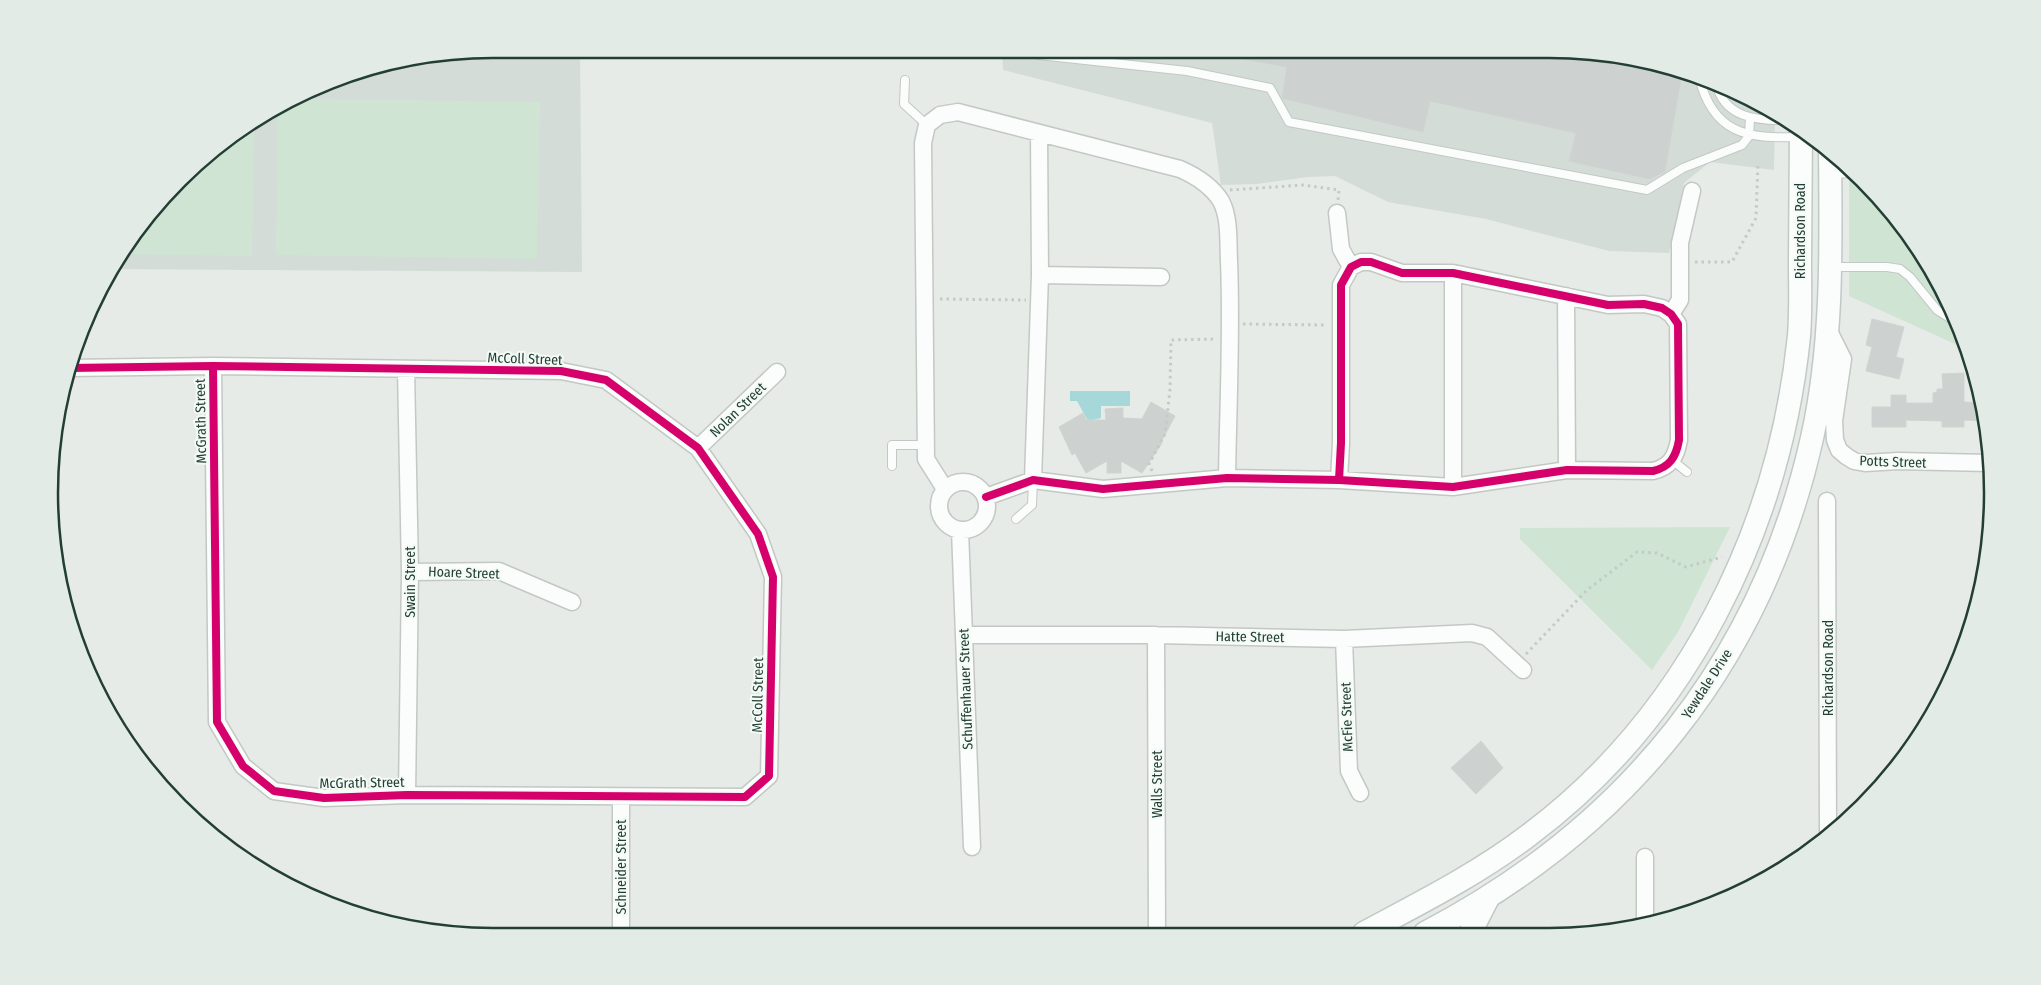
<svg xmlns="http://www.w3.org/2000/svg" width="2041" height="985" viewBox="0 0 2041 985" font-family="'Fira Sans Condensed',sans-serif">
	<rect width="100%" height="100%" fill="#e6ebe8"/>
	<path fill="#d4dcd8" d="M493,49H580L582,272L111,269L123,246L222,141L350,72Z
		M1002,49H1549L1635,57L1719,83L1775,113L1774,170L1710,162L1684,183L1669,253L1609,251L1486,219L1388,202L1335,176L1308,177L1257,184L1221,185L1212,123L1003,70Z"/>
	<path fill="#cfe4d3" d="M301,99L540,102L537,259L276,255L278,111Z
		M254,123L252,256L119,254L123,246L222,141Z
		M1849,168C1898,208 1948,288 1966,349L1849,296Z
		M1730,527L1678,632L1652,670L1520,539V528Z"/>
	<path fill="#a6d7d9" d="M1070,391H1130V406H1101V418L1088,421L1077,401H1070Z"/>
	<path fill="#cdd2d0" stroke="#cfd4d1" d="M1222,49H1549L1635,57L1682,72L1665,171L1650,179L1569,161L1576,133L1430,101L1423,132L1282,98L1287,67L1222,55Z
		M1872,319L1904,327L1896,357L1904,359L1899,379L1866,371L1872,347L1866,345Z
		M1964,373V402L1983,403L1985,421L1964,420V427H1942V421L1906,420V427H1872V407H1891V395H1906V403H1933V393L1937,392V389H1943L1942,374Z
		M1151,402L1175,416L1161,442L1162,443L1142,473L1121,461V473H1107V461L1086,473L1075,453L1072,455L1059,427L1083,413L1086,420H1106L1105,409L1123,408V418L1142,419Z
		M1481,741L1503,768L1476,794L1451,768Z"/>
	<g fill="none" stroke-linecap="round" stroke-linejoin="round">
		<g stroke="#c3c8c5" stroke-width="10">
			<path id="service" d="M1034,49L1039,55L1187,71L1270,88L1289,122L1647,190L1683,168L1742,145L1749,136L1750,119
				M1699,77C1713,134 1747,139 1800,137
				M905,80L904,104L927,125
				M1716,82C1723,118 1757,121 1788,120
				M1832,174L1855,173
				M1831,267H1887L1900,269L1910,277L1937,310L1959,324
				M1672,460L1687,472
				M892,466V445H926
				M1016,519L1032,505L1033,480"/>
		</g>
		<g stroke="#c3c8c5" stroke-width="19">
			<path id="minor" d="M1337,213L1341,249L1351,267
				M1453,273V487
				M1040,275L1161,277
				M1566,296L1567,470
				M1671,314L1680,300V243L1692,191
				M1827,327L1843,359L1834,421L1835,440L1839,450L1846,456L1854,461L1865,463L1898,461L1989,463
				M69,368L213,366L561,371L606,380L698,448L758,534L773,577L769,776L745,797L407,795L324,798L274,791L243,766L217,722L213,366
				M406,369L410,572L407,795
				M698,448L777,372
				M1033,480L1040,275L1039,133
				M939 506a24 24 0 1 1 48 0a24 24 0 1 1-48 0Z
				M945,489L926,459L923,143L927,125L940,115L958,112L1180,169C1196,176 1211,185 1221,201C1230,218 1228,242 1229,261C1232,333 1228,406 1227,478
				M986,497L1033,480L1103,489L1227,478L1339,480L1453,487L1567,470L1653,471C1670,467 1676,457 1679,440L1678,324L1671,314L1662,308L1644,304L1608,305L1453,273H1402L1371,262H1361L1351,267L1341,285V443L1339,480
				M1827,501L1828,835
				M960,530L972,847
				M410,572L499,571L572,602
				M965,635H1156L1344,639L1472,633L1487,637L1523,670
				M1156,635L1157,934
				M1344,639L1349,771L1360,793
				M1645,922V857
				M621,936V798"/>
		</g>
		<g stroke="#c1c9c5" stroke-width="25">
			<path id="secondary" d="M1364,933C1420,903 1478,874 1529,835C1687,717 1779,530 1799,336C1801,312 1800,286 1800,262C1800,217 1801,173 1801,128
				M1425,933C1627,828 1762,661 1812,438C1833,345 1831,247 1830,152
				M1470,933L1488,898"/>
		</g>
		<path stroke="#c2cbc6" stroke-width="3" stroke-dasharray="2.5 4" stroke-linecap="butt" d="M1230,190L1303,185L1339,190L1338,200
			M1695,262H1732L1756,218L1758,163
			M940,299L1026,300
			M1243,324L1327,325
			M1152,471L1149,464L1165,434L1170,390L1171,340L1217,339
			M1526,654L1587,590L1637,552L1657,553L1686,567L1722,557"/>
		<use href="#service" stroke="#fbfcfc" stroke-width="8"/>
		<use href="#minor" stroke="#fbfcfc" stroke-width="16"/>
		<use href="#secondary" stroke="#fbfcfc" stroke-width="22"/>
		<g stroke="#f4faf6" stroke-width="11">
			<path id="cycleway" d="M69,368L213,366L561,371L606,380L698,448L758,534L773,577L769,776L745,797L407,795L324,798L274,791L243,766L217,722L213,366
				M986,497L1033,480L1103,489L1227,478L1339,480L1453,487L1567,470L1653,471C1670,467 1676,457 1679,440L1678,324L1671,314L1662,308L1644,304L1608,305L1453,273H1402L1371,262H1361L1351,267L1341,285V443L1339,480"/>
		</g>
		<use href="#cycleway" stroke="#d6006c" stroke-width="8"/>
	</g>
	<g text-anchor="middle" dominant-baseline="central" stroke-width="4" stroke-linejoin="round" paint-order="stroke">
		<g font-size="14" fill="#233f35" stroke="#f4faf6">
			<text transform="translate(1800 231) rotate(-90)">Richardson Road</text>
			<text transform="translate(525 359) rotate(2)">McColl Street</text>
			<text transform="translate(738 410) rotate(-44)">Nolan Street</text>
			<text transform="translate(201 421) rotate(-91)">McGrath Street</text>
			<text transform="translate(1893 462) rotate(2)">Potts Street</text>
			<text transform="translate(464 573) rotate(2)">Hoare Street</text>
			<text transform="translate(410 582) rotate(-90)">Swain Street</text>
			<text transform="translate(1250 637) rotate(1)">Hatte Street</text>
			<text transform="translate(1828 668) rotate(-90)">Richardson Road</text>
			<text transform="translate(1707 684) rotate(-57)">Yewdale Drive</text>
			<text transform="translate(966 689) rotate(-92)">Schuffenhauer Street</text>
			<text transform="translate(758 695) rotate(-89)">McColl Street</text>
			<text transform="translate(1347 717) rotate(-92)">McFie Street</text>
			<text transform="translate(362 783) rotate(-1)">McGrath Street</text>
			<text transform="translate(1157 784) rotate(-90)">Walls Street</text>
			<text transform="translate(621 867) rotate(-90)">Schneider Street</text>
		</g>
	</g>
	<path d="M0 0H2041V985H0ZM493 58H1549A435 435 0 0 1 1984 493V493A435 435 0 0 1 1549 928H493A435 435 0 0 1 58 493V493A435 435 0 0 1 493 58Z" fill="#e3ebe7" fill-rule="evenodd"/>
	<path fill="none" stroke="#233f35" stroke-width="2.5" d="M493 58H1549A435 435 0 0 1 1984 493V493A435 435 0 0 1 1549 928H493A435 435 0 0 1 58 493V493A435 435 0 0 1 493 58Z"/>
</svg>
